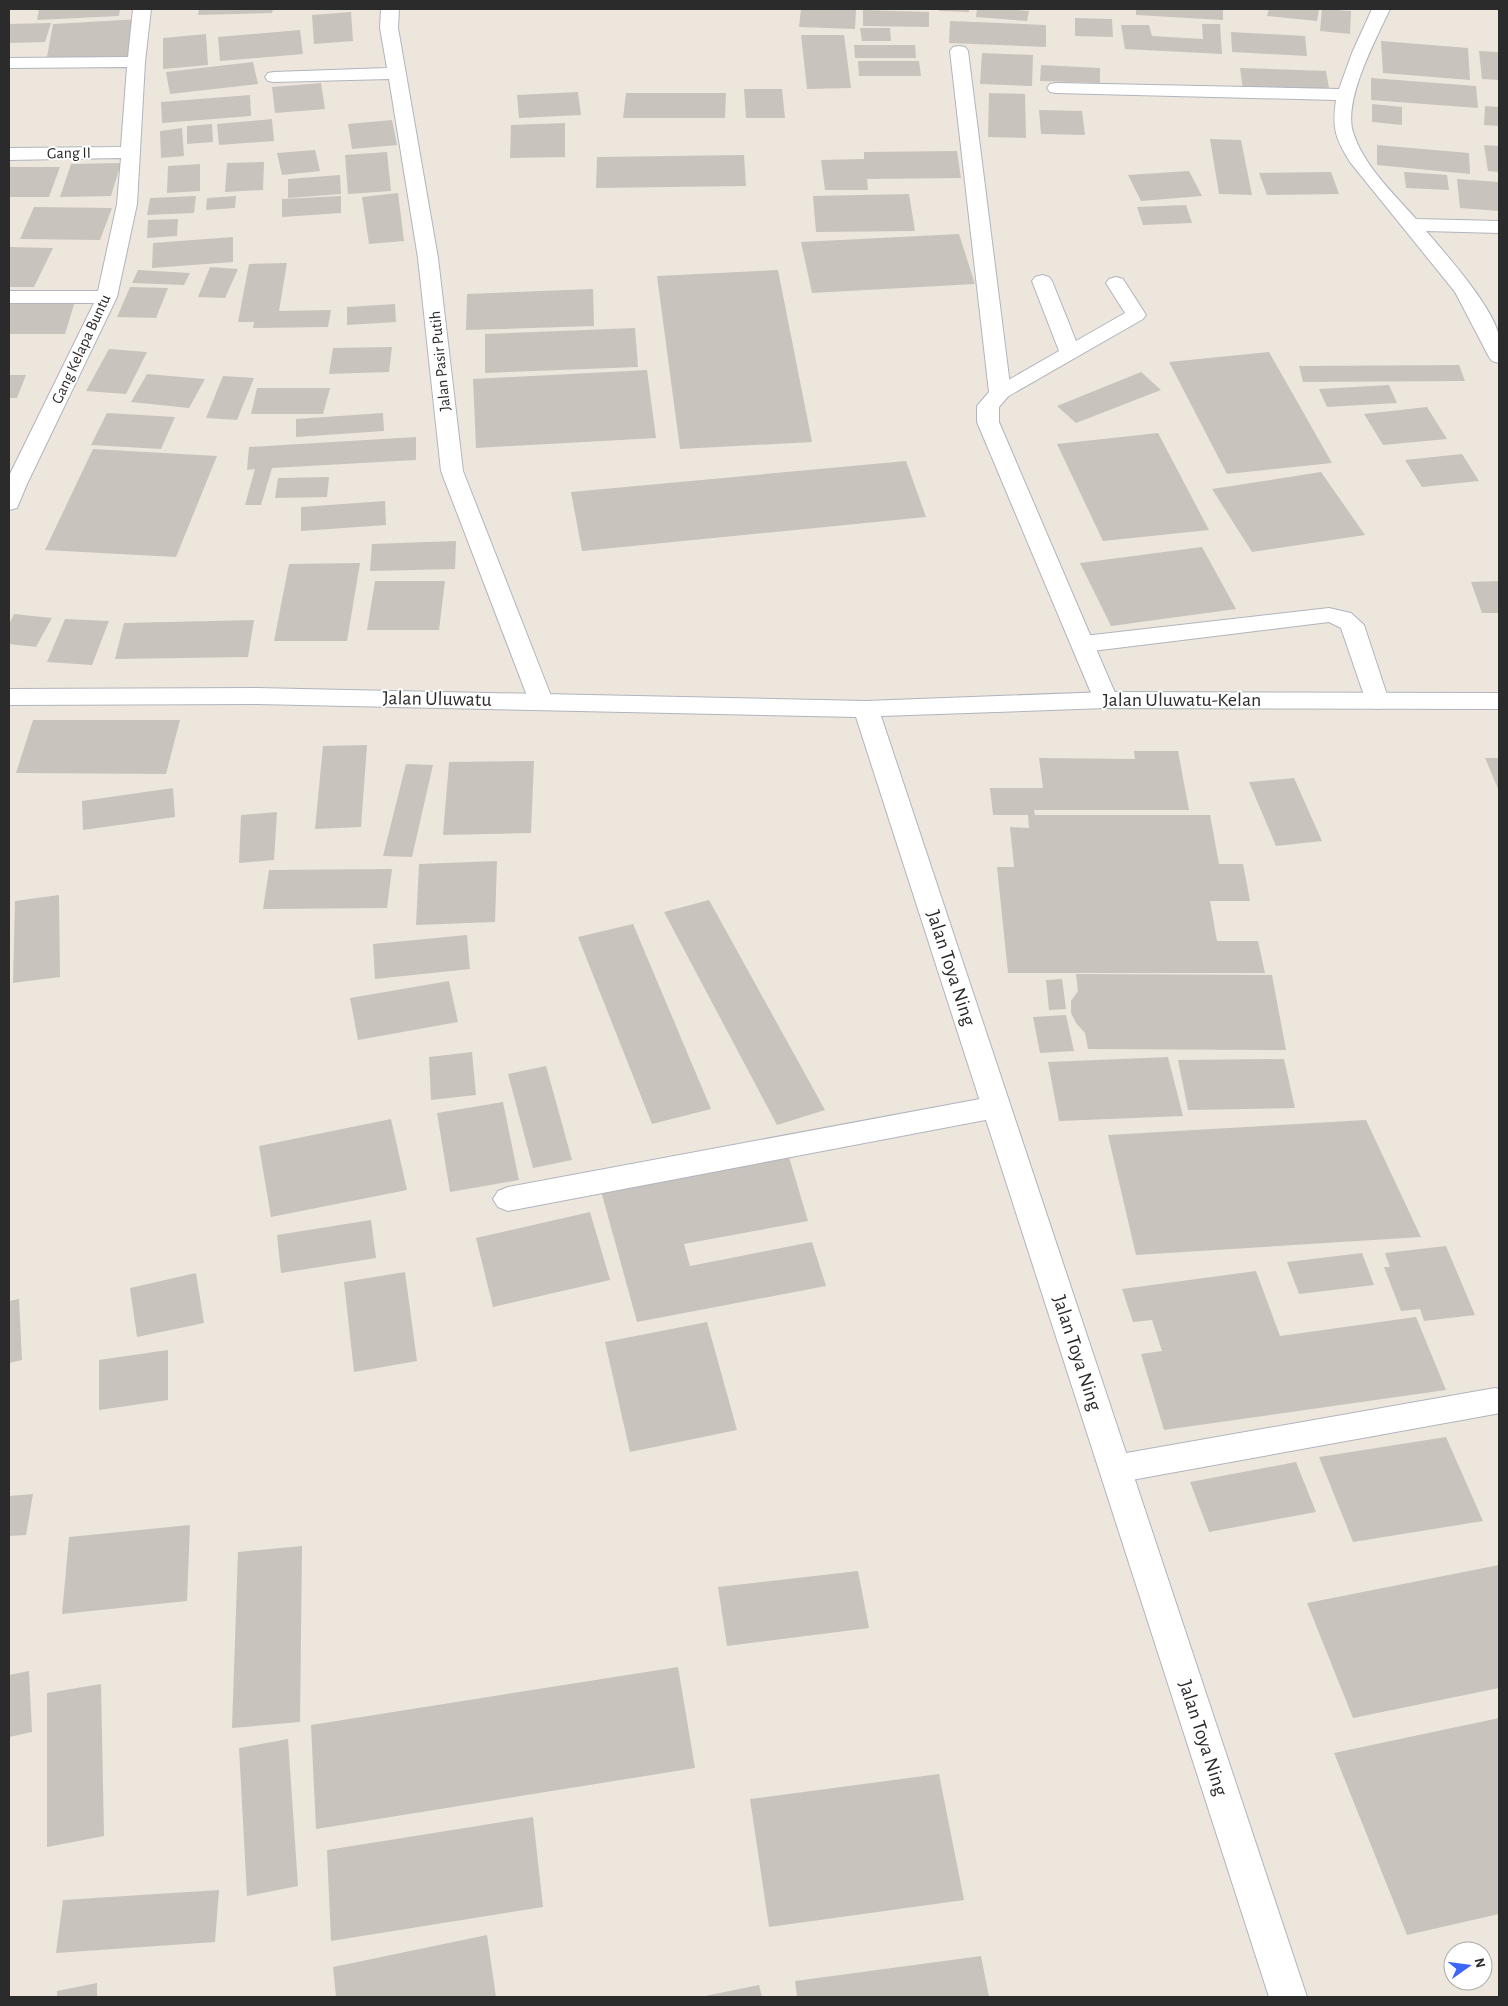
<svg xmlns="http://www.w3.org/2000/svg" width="1508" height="2006" viewBox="0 0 1508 2006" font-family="'Alegreya Sans',sans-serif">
	<rect width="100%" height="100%" fill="#ede6dd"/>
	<path fill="#c8c3bd" d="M39,9H120L119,16L37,20Z
		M199,9H273L272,13L198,15Z
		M801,9H856L855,29L799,27Z
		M939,9H969V12L939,11Z
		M977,9H1001L1029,11L1027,21L976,17Z
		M1136,9H1223V20L1136,15Z
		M1269,9H1319L1317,21L1267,16Z
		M1322,9L1351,11L1350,34L1320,31Z
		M863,10L929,12V27L863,26Z
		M351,12L353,41L314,44L312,15Z
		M1075,18L1112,19L1113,37L1075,36Z
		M140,19L135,58L46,62L53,24Z
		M950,21L1046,25V47L949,43Z
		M51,23L45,42L9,43V24Z
		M1202,24H1220L1222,54L1125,49L1121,25H1149L1152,36L1203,39Z
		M860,28H890L891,41H862Z
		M300,30L303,54L220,61L218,37Z
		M1231,32L1305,36L1307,56L1232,52Z
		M206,34L208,65L163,69V38Z
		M801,35H844L851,88L807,89Z
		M1381,41L1468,48L1470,80L1383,73Z
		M854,45H915L916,58H855Z
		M1479,51L1499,52V80L1482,79Z
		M982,53L1033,55L1032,86L980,84Z
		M858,61H919L921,76H859Z
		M253,62L258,84L170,94L166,72Z
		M1041,65L1100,68V83L1040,81Z
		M1240,68L1326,71L1330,93L1243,90Z
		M1371,78L1476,86L1478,108L1371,100Z
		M321,83L325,109L275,113L272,87Z
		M744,89H782L785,118H746Z
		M578,92L581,115L519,118L517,95Z
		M626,93H726L725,118H623Z
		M989,93L1025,94L1026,138L988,137Z
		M250,95L251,116L162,123L161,102Z
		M1372,104L1402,107V125L1372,122Z
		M1485,106L1499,107V126L1484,125Z
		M1039,110L1082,111L1085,135L1041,134Z
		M272,119L274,141L219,145L217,124Z
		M392,120L397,145L352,149L348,124Z
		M565,123V157L510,158L511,125Z
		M212,124L213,142L187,144V126Z
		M182,128L184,156L161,158L160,131Z
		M1210,139L1241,140L1252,195L1219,194Z
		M1377,145L1469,153L1470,174L1377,165Z
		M1484,145L1499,146V172L1488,171Z
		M315,150L320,171L282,175L277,153Z
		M957,151L961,178L867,179L868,190H825L821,160L864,159V152Z
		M387,152L391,191L348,194L345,155Z
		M744,155L746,186L596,188L597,157Z
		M264,162L263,190L225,192L227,163Z
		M121,163L111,196L60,197L71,164Z
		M200,164V191L167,193L168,166Z
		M9,167H60L49,197H9Z
		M1189,171L1202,196L1141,201L1128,175Z
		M1331,172L1339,194L1267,195L1259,173Z
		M1404,172L1447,175L1449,190L1406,188Z
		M340,175L341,194L288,198V179Z
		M1457,179L1499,182V211L1460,208Z
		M398,193L404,241L369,244L362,197Z
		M909,194L915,231L816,232L813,196Z
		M196,196L194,213L147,215L150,198Z
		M236,196L235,208L206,210L207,198Z
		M341,196V213L282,217V199Z
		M1186,205L1192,223L1143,225L1137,207Z
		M34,207L112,208L100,240L20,239Z
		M178,219L177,236L147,238L148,220Z
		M959,234L975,284L812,293L801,242Z
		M233,237V262L152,268L153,243Z
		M9,247L53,248L34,287H9Z
		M287,263L279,311L331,310L328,327L253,328L254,322H238L249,264Z
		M210,267L238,269L225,298L198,297Z
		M138,270L190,273L184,285L132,283Z
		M778,270L812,442L680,449L657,276Z
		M130,287L168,288L156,318L117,317Z
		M593,289L594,326L466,330L467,294Z
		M76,298L65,334H9V299Z
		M395,304L396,322L347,325V307Z
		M635,328L638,367L485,373V334Z
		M392,347L389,372L329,374L333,348Z
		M109,349L147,352L126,394L86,391Z
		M1269,352L1332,463L1227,474L1169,362Z
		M1459,365L1465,381L1303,382L1299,366Z
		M647,370L656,438L476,448L473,379Z
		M1141,372L1161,390L1076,423L1057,406Z
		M147,374L205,379L189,408L131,402Z
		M9,375H26L17,398H9Z
		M223,376L254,378L237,420L206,418Z
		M1389,385L1397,403L1327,407L1319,389Z
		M257,388H330L323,414H251Z
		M1427,407L1447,439L1383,445L1364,414Z
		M107,413L175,417L161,449L91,445Z
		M383,413L384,431L296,437V419Z
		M1158,433L1209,530L1103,541L1057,444Z
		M416,437V460L272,468L261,505H245L255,469L247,470L249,447Z
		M93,449L217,456L176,557L45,550Z
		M1462,454L1479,481L1422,487L1405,460Z
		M906,461L926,517L582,551L571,492Z
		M1321,472L1365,535L1252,552L1212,489Z
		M329,477L327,497L275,498L278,478Z
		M385,501L386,525L301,531V507Z
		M456,541L455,569L370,571L372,544Z
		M1202,547L1236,609L1111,626L1080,563Z
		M360,563L347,641H274L289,564Z
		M375,581H445L439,630H367Z
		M1499,581V613H1482L1471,582Z
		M14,614L52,618L36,647L9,644V624Z
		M65,619L109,621L92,665L47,662Z
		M254,620L248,657L115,659L124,623Z
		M33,720H180L166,774L16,773Z
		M367,745L361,827L315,829L323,746Z
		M1134,751H1178L1189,810H1034L1035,815H1210L1219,864H1243L1250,901H1210L1217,941H1258L1265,973H1008L997,867H1014L1010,827L1029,828L1028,815H993L990,788H1043L1039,758L1135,759Z
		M1485,758H1499V791Z
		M534,761L531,833L443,835L449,762Z
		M406,764L433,765L412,857L383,856Z
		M1294,778L1322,841L1276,846L1249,782Z
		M173,788L175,817L83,830L82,801Z
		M277,812L274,860L239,863L241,815Z
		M497,861L495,922L416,925L419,864Z
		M392,869L387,908L263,909L269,870Z
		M59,895L60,977L13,983L15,901Z
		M709,900L825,1110L777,1125L664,912Z
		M633,924L711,1109L652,1124L578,937Z
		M467,935L470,969L375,979L373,944Z
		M1076,974L1272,975L1286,1050L1088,1049L1085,1033L1076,1023L1071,1013V1001L1078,991Z
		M1062,979L1066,1009L1049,1010L1046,980Z
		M449,981L458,1022L358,1040L350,998Z
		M1066,1015L1074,1051L1040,1053L1033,1017Z
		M472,1052L476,1095L431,1100L429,1057Z
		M1168,1057L1183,1116L1059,1121L1048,1062Z
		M1284,1059L1295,1108L1188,1110L1178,1060Z
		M546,1066L572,1160L533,1168L508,1074Z
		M503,1102L519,1180L450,1192L437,1113Z
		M391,1119L407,1190L271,1217L259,1146Z
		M1366,1120L1421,1237L1136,1255L1108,1135Z
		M789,1157L808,1221L684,1244L690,1266L812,1242L826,1286L637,1322L601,1191Z
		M590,1212L610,1280L493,1307L476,1238Z
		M371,1220L376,1258L281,1273L277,1235Z
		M1446,1246L1475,1315L1424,1321L1420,1309L1401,1311L1384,1267H1390L1385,1253Z
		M1362,1253L1374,1285L1299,1294L1287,1262Z
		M1256,1271L1280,1336L1416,1317L1446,1390L1164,1430L1141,1354L1162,1351L1152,1320L1133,1322L1122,1289Z
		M405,1272L417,1361L354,1372L344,1282Z
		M196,1273L204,1323L137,1337L130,1288Z
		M19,1299L22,1360L9,1363V1301Z
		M707,1322L737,1430L630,1452L605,1342Z
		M168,1350V1400L99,1410V1360Z
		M1446,1437L1483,1521L1353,1542L1319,1457Z
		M1296,1462L1316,1512L1209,1532L1190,1482Z
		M33,1494L26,1535L9,1536V1496Z
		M190,1525L187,1601L62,1614L69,1537Z
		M302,1546L300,1722L232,1728L238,1552Z
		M1499,1565V1688L1353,1718L1307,1603Z
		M858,1571L869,1628L727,1646L718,1587Z
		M678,1667L695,1768L316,1829L311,1725Z
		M29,1671L32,1732L9,1737V1675Z
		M101,1684L104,1836L47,1847V1693Z
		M1499,1718V1914L1407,1935L1334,1753Z
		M288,1739L298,1886L247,1896L239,1748Z
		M939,1774L964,1900L769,1927L750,1799Z
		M533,1817L543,1907L331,1941L327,1850Z
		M219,1890L215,1942L56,1953L63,1900Z
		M487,1935L496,1997H336L333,1967Z
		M981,1956L989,1997H797L795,1981Z
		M97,1983V1997H57V1991Z
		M759,1985L762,1997H705V1996Z"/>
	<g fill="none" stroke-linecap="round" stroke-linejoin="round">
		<g stroke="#b1b4be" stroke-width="2">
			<path id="lane" d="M1042,275L1049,277L1052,281L1076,341L1125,313L1106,283L1109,279L1116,277L1123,279L1146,315L1143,319L1007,397L1000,399L993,397L989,393L993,389L1059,351L1032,281L1035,277Z
				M1329,608L1351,613L1364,625L1389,701L1386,707L1377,709L1368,707L1341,628L1329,622L1084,652L1076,649L1072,644L1076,639L1084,636Z"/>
		</g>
		<g stroke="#b1b4be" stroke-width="2">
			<path id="street" d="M133,9H151L145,62L137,204L117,297L27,484L17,508L9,510V476L94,303H9V291H98L117,204L121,158L9,160V148L121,147L127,67L9,68V58L128,57Z
				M381,9H399L398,28L438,258L463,471L553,701L550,707L541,709L532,707L529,701L441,471L418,258L389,79L274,82L268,81L265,77L268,73L274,72L387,68L380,28Z
				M1372,9H1390C1376,39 1343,100 1353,132C1363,165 1394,194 1416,219L1499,221V233L1426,231C1446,254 1493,307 1499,336C1501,344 1499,355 1499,363L1492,361L1489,357L1455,292L1350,162C1335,138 1332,128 1336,100L1056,93L1050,92L1047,88L1050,84L1056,83L1339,89L1352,53Z
				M959,46L965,47L968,51L1011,393L999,407V422L1118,700L1115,706L1106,708L1097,706L1094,700L977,422V406L989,392L950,51L953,47Z
				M996,1096L1006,1099L1010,1107L1006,1115L996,1118L508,1211L498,1207L493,1199L498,1191L508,1187Z
				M1495,1388L1499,1389V1413L1495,1414L1115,1483L1104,1479L1099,1469L1104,1459L1115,1455Z"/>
		</g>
		<g stroke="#b1b4be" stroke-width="2">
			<path id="secondary" d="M256,688L866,701L1106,692L1499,693V709L1106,708L881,716L1307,1997H1269L856,717L256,704L9,705V689Z"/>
		</g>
		<use href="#lane" fill="#fff" fill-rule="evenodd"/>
		<use href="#street" fill="#fff" fill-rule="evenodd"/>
		<use href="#secondary" fill="#fff" fill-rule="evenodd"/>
	</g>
	<g text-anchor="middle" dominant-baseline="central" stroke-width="4" stroke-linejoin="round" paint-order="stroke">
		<g font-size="16" fill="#2b2b2b" stroke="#fff">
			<text transform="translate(69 153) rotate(-1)">Gang II</text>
			<text transform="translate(81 349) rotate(-65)">Gang Kelapa Buntu</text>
			<text transform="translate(440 361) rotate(-96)">Jalan Pasir Putih</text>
		</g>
		<g font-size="20" fill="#2b2b2b" stroke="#fff">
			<text transform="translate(437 699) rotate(1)">Jalan Uluwatu</text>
			<text x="1182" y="700">Jalan Uluwatu-Kelan</text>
			<text transform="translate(951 968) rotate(72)">Jalan Toya Ning</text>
			<text transform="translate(1077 1353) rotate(72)">Jalan Toya Ning</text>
			<text transform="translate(1203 1738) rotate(72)">Jalan Toya Ning</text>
		</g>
	</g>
	<rect width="1508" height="2006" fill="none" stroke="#2b2b2b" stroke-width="20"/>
	<g transform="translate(1468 1966) rotate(76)"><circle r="24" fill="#ffffff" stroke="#aaaaaa"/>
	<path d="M0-4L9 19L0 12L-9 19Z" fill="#3e65f9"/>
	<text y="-8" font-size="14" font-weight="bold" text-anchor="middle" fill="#2b2b2b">N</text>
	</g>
</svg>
